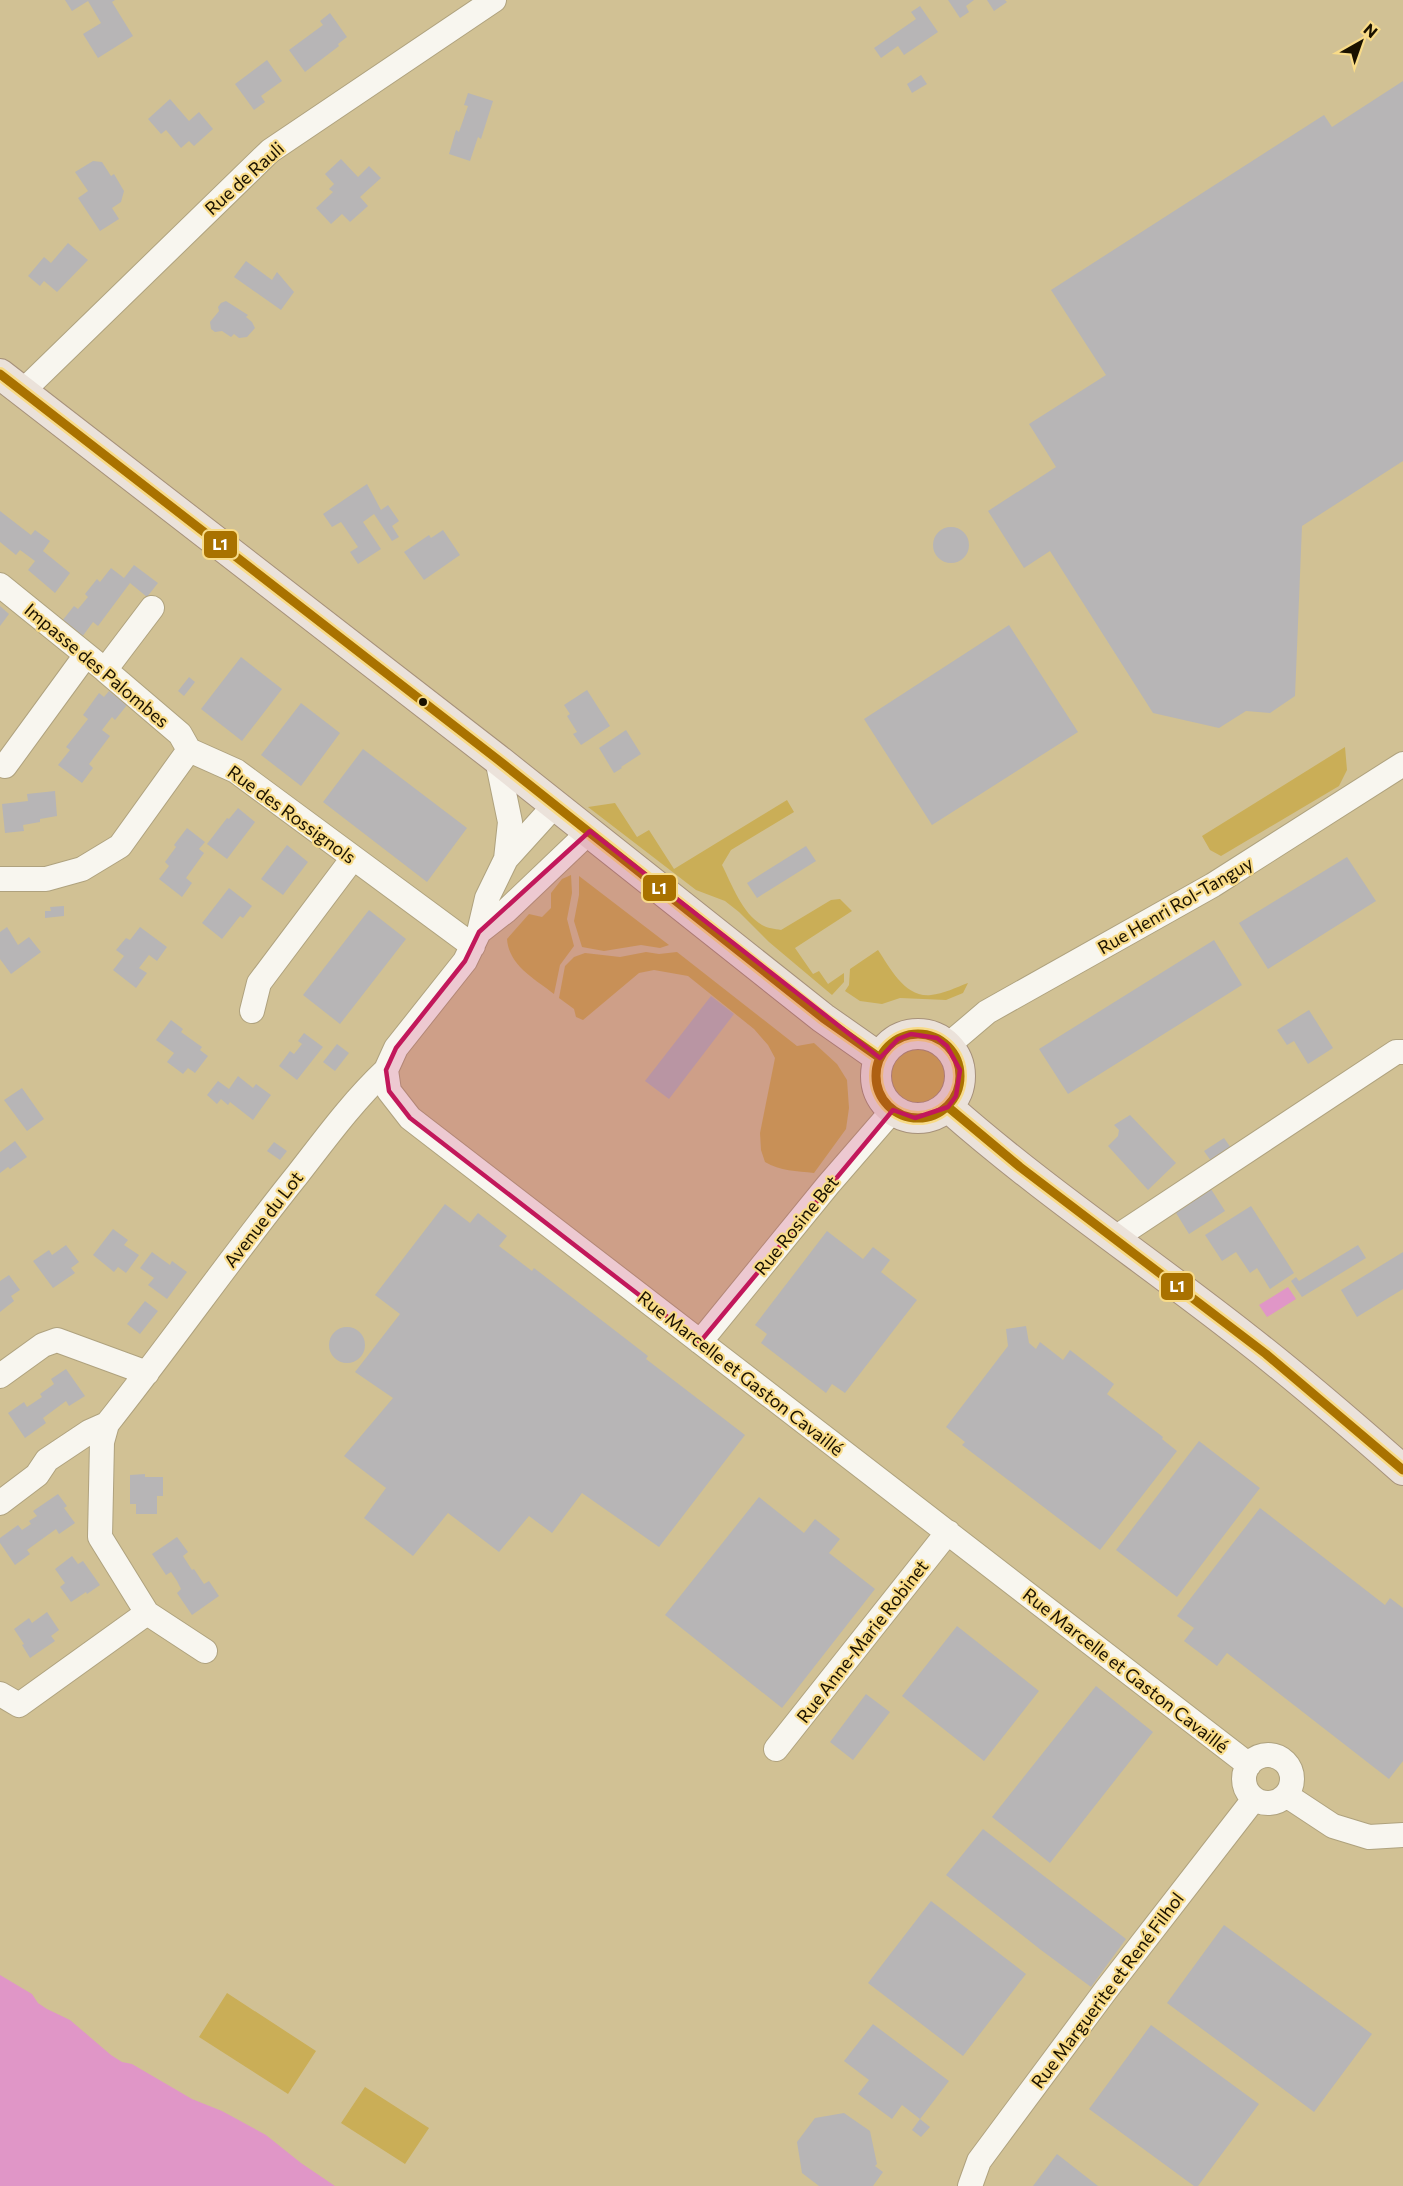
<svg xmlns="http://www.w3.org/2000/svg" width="1403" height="2186" viewBox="0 0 1403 2186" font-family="Commissioner,sans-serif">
	<rect width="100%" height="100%" fill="#d1c194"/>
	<path fill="#caae57" d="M1345,747L1347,770L1339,786L1221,856L1210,850L1202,836Z
		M787,800L794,812L731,850L722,865C732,885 742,913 762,925C767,928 775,929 781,930L831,900L840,899L852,911L795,948L813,974L819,971L828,984L844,973V982L832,995L769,942L739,912L725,901L696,890L588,807L615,803L637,837L649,830L674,869Z
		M571,875L572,893L567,919L574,946L560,965L554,994C535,979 509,966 507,939L529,914L542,917L551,908V893L562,879Z
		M579,876L669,945L660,948L641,945L604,951L582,947L574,921L579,895Z
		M878,950C890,968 905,998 931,995C943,994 957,987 968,983L963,993L946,1000L900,998L882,1004L860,1001L845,991L849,985L850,969Z
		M646,952L659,954L677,952L797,1046L814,1043L837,1064L847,1080L849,1108L846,1129L814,1173C797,1171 780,1171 765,1162L761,1150L760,1133L775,1058L768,1045L754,1029L688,976L654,970L639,973L583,1020L576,1017L574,1009L559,998L565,966L574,957L585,953L620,957Z
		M887 1075a29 29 0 1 1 58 0a29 29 0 1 1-58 0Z
		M227,1993L316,2051L288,2094L199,2037Z
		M365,2087L429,2128L405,2164L341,2123Z"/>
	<path fill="#e096c7" d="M1288,1287L1296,1299L1267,1317L1259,1305Z
		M0,1975L32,1994L38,2003L47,2009L70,2020L111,2055L122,2062L132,2064L192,2099L222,2111L266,2135L301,2163L335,2186H0Z"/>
	<path fill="#b7b5b6" d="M65,0H115L112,2L133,36L98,58L83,34L101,23L88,1L72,11Z
		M948,0H974L966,6L969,12L960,18Z
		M987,0H1005L1007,2L994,11Z
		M920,6L938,32L904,55L898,46L881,58L874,48L916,19L911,12Z
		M330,13L347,37L338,44L339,46L305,72L289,50L323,25L320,21Z
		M267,60L282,81L261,96L265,102L254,110L235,84Z
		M921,75L927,84L912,93L907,84Z
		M1403,81V461L1302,526L1295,696L1270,713L1246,711L1219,728L1153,713L1050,551L1024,568L988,511L1056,467L1029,424L1106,375L1051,290L1324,115L1332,127Z
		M468,93L493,101L481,139L478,137L470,161L449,154L456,130L459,132L468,106L464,105Z
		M170,99L189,121L199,112L213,129L194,146L189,141L181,148L166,130L161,134L148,119Z
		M341,159L358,177L369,166L381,178L360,197L368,206L350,222L342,214L331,224L316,208L333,192L329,189L334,184L325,174Z
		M93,161L102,162L111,176L114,174L124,191L121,202L112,208L119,219L100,231L78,198L88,191L75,172Z
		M68,243L88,260L57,292L44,281L40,286L28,276L44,257L51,263Z
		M246,261L272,280L277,272L294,292L281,310L234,277Z
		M226,301L248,315L246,317L252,322L255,328L247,337L239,338L234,334L231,337L222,331L215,332L211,329L210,322L219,311L218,307L221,303Z
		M367,484L381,510L388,505L399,521L392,526L399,537L392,541L374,514L363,522L381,549L358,564L350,552L358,547L341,522L332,527L323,514Z
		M0,511L31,535L35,530L50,541L43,551L70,573L55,593L28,570L35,561L20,550L16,555L0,542Z
		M933 545a18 18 0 1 1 36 0a18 18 0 1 1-36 0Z
		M443,530L460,555L424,580L404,552L429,535L431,538Z
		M134,565L158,583L147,597L130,583L98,626L93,622L82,637L62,621L74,606L78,609L88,597L85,594L97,579L100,582L111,568L124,578Z
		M0,606L9,614L0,626Z
		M1009,625L1078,732L932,825L864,719Z
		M241,657L282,689L242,741L201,709Z
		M189,677L195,682L184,696L178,691Z
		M587,690L610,726L581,745L573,734L577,732L567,716L570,714L564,705Z
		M109,691L127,705L115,720L112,717L102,730L110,736L89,764L93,768L82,783L58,765L70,750L66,747L88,719L83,715L99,693L104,697Z
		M301,703L340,733L301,786L261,755Z
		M626,730L641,754L621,767L622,768L614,773L599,748Z
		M363,749L467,828L427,882L323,802Z
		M55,791L57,816L40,819V822L23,825L24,831L5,833L2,804L28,801L27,794Z
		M238,808L255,822L227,859L207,844L227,818L229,819Z
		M187,828L205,842L199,849L204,853L186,878L192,883L182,897L159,879L169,866L165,862L176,847L174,845Z
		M287,845L308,862L283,895L261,879Z
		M806,846L816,861L757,898L747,883Z
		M1347,857L1376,901L1268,969L1239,923Z
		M229,888L252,906L243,918L240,916L222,939L202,923Z
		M64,906V916L45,918V911H51L50,907Z
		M369,910L406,939L340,1024L303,995Z
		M7,927L18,945L29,937L41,952L11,974L0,959V932Z
		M140,927L167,947L157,961L149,955L139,968L147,973L136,988L113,970L124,956L116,950L126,938L130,940Z
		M1214,940L1242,985L1068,1094L1039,1049Z
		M711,996L734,1014L669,1099L645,1081Z
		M1309,1010L1333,1048L1308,1064L1294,1041L1287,1045L1277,1030Z
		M171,1020L183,1029L181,1032L202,1047L200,1050L208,1056L195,1073L188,1068L183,1074L167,1062L174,1053L156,1040Z
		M304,1033L323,1047L297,1080L279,1066L290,1051L294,1054L302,1044L298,1041Z
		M337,1044L349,1053L335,1071L323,1062Z
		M238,1076L253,1088L256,1084L271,1095L253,1120L230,1102L228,1105L221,1099L217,1104L207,1095L218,1081L229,1089Z
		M22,1088L44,1119L27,1131L4,1100Z
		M1130,1115L1176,1163L1148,1190L1108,1146L1118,1136L1119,1130L1114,1125Z
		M1224,1138L1231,1148L1211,1161L1204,1151Z
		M15,1141L27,1157L10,1169L8,1167L0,1173V1152Z
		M274,1142L287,1151L280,1160L267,1151Z
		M1209,1186L1225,1211L1189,1234L1173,1208Z
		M445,1204L470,1223L478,1213L507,1236L499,1246L532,1271L534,1268L648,1356L646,1359L745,1435L659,1547L582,1493L552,1533L529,1516L499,1552L448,1513L413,1556L364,1518L386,1488L344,1456L393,1398L355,1372L400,1314L375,1295Z
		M1251,1206L1294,1273L1270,1289L1257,1268L1250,1273L1236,1252L1222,1261L1205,1235Z
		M113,1229L128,1240L124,1245L139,1255L126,1273L118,1267L114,1272L93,1255Z
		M827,1231L863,1259L873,1247L890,1260L881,1272L917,1300L845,1393L832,1384L826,1393L761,1343L767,1334L755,1325Z
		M66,1245L79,1262L71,1268L75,1273L53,1288L33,1261L49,1250L52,1255Z
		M1358,1245L1366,1258L1302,1297L1291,1281L1296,1277L1299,1281Z
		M152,1252L170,1265L172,1261L187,1272L167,1299L148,1285L154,1278L140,1268Z
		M1403,1252V1289L1357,1317L1341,1290Z
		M9,1275L20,1290L11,1296L14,1301L0,1312V1281Z
		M145,1301L158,1311L140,1334L127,1324Z
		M1026,1326L1029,1343L1036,1349L1040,1342L1063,1360L1070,1350L1114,1384L1107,1394L1163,1437L1162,1439L1177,1451L1100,1550L962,1445L965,1442L946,1427L1008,1346L1006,1329Z
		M329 1345a18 18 0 1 1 36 0a18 18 0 1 1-36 0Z
		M66,1369L85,1396L69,1406L66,1401L43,1418L46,1423L25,1438L8,1413L24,1402L27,1407L42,1397L40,1394L54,1384L51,1379Z
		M1199,1441L1260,1488L1177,1597L1116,1550Z
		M145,1474V1477H163V1496H157V1514H136V1504H130V1475Z
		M58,1494L67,1506L64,1508L75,1523L59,1534L56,1529L27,1550L30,1554L15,1565L0,1543V1538L18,1525L22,1530L31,1524L29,1521L37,1516L33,1511Z
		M759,1497L804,1533L815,1519L840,1539L829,1553L875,1589L782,1708L665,1615Z
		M1260,1508L1385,1605L1390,1598L1403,1608V1761L1389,1779L1227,1653L1217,1666L1184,1641L1194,1628L1177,1616Z
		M177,1537L188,1552L183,1556L192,1570L194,1569L204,1584L209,1581L219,1596L192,1615L177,1593L181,1589L177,1581L171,1572L166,1575L152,1554Z
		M72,1556L78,1564L83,1561L100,1585L87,1594L86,1592L71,1602L60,1587L65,1583L55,1569Z
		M47,1612L59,1630L51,1636L55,1641L30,1658L22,1645L24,1644L14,1629L29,1618L32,1623Z
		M957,1626L1039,1691L984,1761L902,1696Z
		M1096,1686L1153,1732L1050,1863L992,1817Z
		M866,1694L890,1712L853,1760L830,1742Z
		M983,1829L1126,1939L1091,1987L1041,1950L1063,1920L1041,1950L946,1875Z
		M931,1901L1026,1974L963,2056L868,1983Z
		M1224,1925L1372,2034L1314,2112L1167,2003Z
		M873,2024L949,2081L920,2119L902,2105L892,2119L858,2094L869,2080L844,2061Z
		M1151,2025L1259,2104L1198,2186H1194L1089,2109Z
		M844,2113L870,2131L877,2164L875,2166L883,2172L873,2186H819L802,2173L797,2142L815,2118Z
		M920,2119L930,2127L921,2137L912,2130Z
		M1057,2154L1098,2186H1033Z"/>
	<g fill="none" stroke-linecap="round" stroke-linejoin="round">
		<g stroke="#afa27e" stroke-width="26">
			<path id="minor" d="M23,391L270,151L494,0
				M0,585L105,670L180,734L189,750
				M105,670L152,608
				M497,759L510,822L506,859
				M5,766L86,655
				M555,805L506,859L487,898L479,932L506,911L590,831
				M0,879H46L82,869L120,846L189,750L236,771L473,946
				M479,932L465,961L396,1048L386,1070L389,1091L410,1118L1249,1765
				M252,1011L259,983L353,858
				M947,1046L987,1012L1213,885L1403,764
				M1115,1238L1396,1052H1403
				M700,1342L828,1185L893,1110
				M0,1376L43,1345L57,1340L147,1373
				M0,1503L37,1475L47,1460L89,1432L107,1424
				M205,1651L147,1613L100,1537L102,1442L107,1424C172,1342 232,1256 298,1174C326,1138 353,1101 386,1070
				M0,1694L19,1705L147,1613
				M776,1749L948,1532
				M1244 1779a24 24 0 1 1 48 0a24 24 0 1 1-48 0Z
				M1286,1795L1333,1826L1369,1837L1403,1835
				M970,2186L979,2161L1106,1990L1254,1799"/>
		</g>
		<g stroke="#a6917a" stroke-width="32">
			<path id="major" d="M0,374L497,759L823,1018L880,1058
				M876 1076a42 42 0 1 1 84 0a42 42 0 1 1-84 0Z
				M948,1107C1042,1190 1147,1260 1246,1338C1300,1380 1352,1425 1403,1470"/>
		</g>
		<use href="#minor" stroke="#f8f6ef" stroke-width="24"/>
		<use href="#major" stroke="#ebe2da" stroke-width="30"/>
		<g stroke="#f8db88" stroke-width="14">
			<path id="bus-1" d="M0,374L497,759L823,1018L880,1058
				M876 1076a42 42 0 1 1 84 0a42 42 0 1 1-84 0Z
				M948,1107L1020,1167L1266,1354L1403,1470"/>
		</g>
		<use href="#bus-1" stroke="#a97200" stroke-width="9"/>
	</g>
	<path fill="#c2185b" fill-opacity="0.2" stroke="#c2185b" stroke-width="4.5" stroke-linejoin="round" d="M590,831L880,1058L898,1039L911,1034L937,1038L947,1046L960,1070L956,1096L948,1107L915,1118L893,1110L700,1342L410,1118L389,1091L386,1070L396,1048L465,961L479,932Z"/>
	<circle fill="#191100" stroke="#f8db88" stroke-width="2" cx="423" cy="702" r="5"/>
	<g text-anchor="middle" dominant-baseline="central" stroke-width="4.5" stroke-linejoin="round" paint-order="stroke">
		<g font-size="18" fill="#191100" stroke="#f8db88">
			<text transform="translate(244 178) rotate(-42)">Rue de Rauli</text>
			<text transform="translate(97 665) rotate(40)">Impasse des Palombes</text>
			<text transform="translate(292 814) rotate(36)">Rue des Rossignols</text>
			<text transform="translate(1175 905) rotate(-30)">Rue Henri Rol-Tanguy</text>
			<text transform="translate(263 1219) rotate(-52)">Avenue du Lot</text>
			<text transform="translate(796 1225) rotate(-51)">Rue Rosine Bet</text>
			<text transform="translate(741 1373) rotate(38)">Rue Marcelle et Gaston Cavaillé</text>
			<text transform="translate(862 1641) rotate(-52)">Rue Anne-Marie Robinet</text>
			<text transform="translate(1126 1670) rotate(38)">Rue Marcelle et Gaston Cavaillé</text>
			<text transform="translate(1107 1990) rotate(-53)">Rue Marguerite et René Filhol</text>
		</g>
	</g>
	<g stroke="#f8db88" stroke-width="2">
		<rect x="203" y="530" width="35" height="29" rx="6" fill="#a97200"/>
		<rect x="642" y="874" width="35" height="28" rx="6" fill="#a97200"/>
		<rect x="1160" y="1272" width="34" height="29" rx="6" fill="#a97200"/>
	</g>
	<g font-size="16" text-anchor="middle" font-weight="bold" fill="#fff">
		<text x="220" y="550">L1</text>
		<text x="659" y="894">L1</text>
		<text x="1177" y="1292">L1</text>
	</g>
	<g transform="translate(1361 42) rotate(40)" stroke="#f8db88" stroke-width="4.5" paint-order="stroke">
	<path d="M0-4.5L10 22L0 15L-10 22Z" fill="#191100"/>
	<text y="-9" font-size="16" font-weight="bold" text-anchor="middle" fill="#191100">N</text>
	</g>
</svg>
